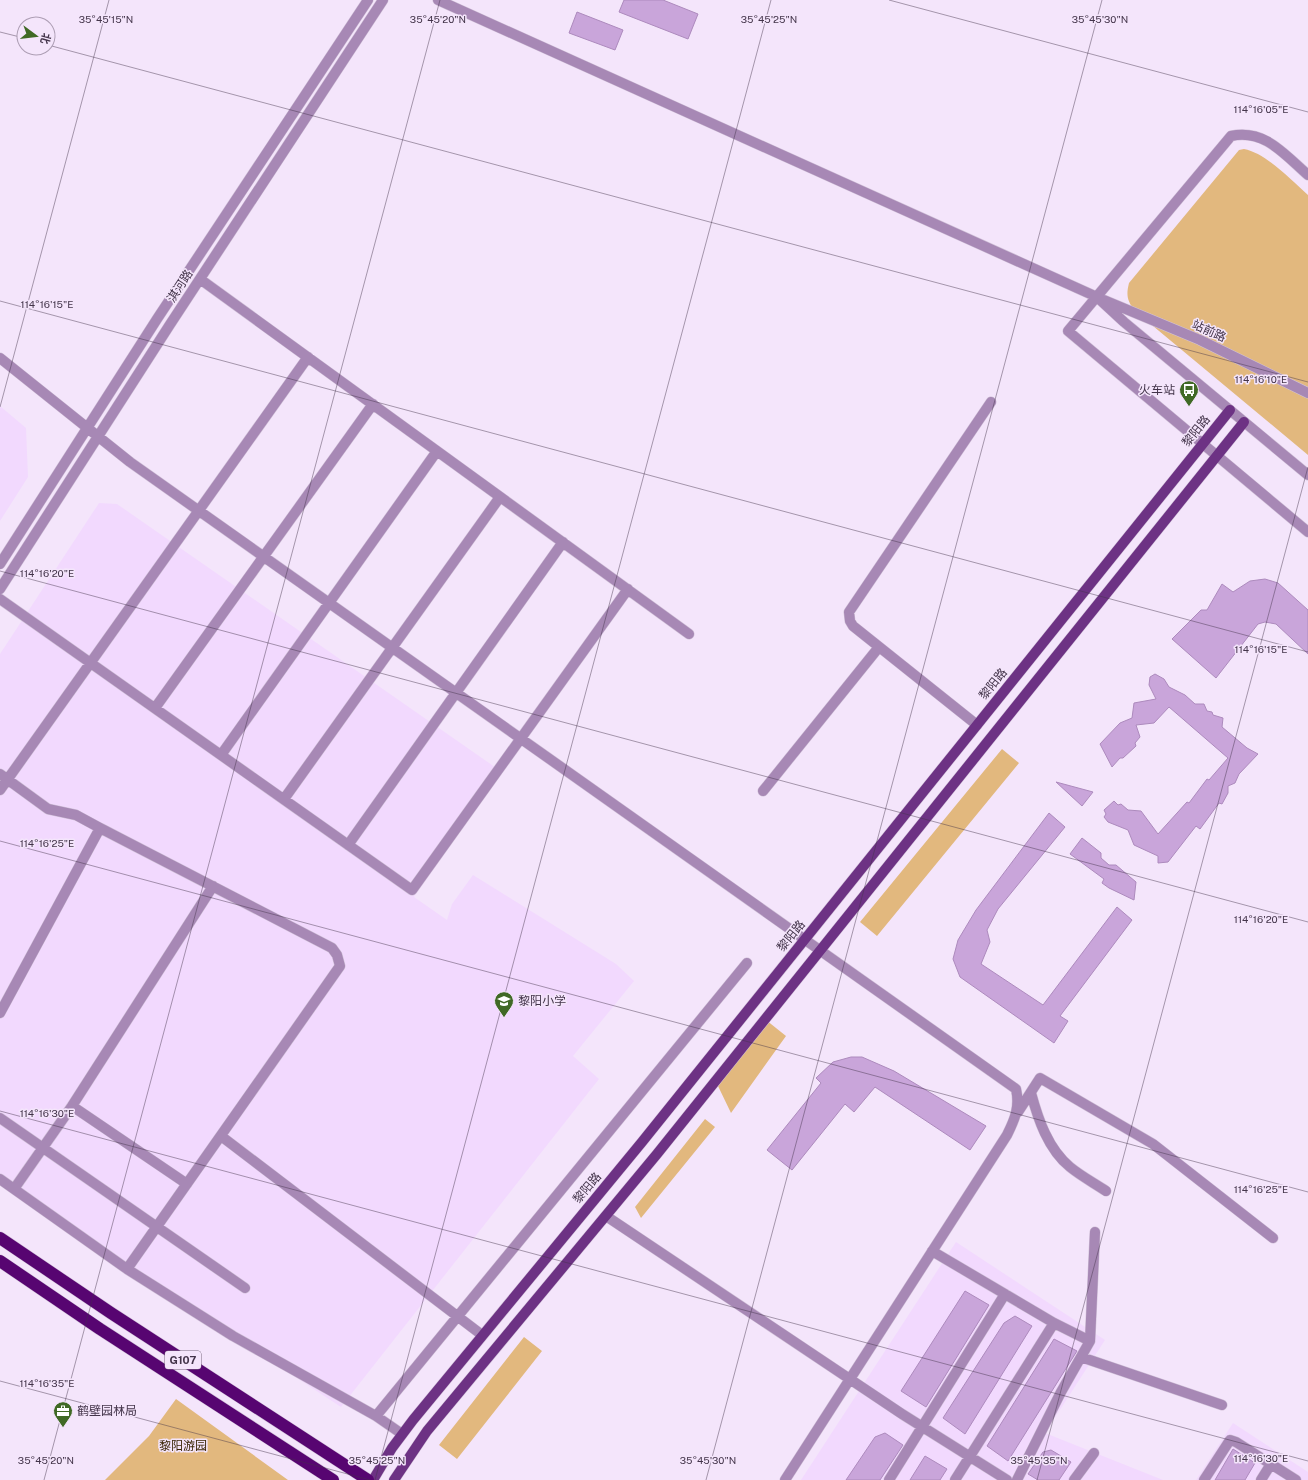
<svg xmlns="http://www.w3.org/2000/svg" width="1308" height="1480" viewBox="0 0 1308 1480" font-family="'Public Sans','Noto Sans SC',sans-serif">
	<rect width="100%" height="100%" fill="#f4e5fb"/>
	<path fill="#f2d9fe" d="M0,406L26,428L28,477L0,521Z
		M99,503L117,504L502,772L414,897L447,920L452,904L473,875L616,964L634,981L573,1056L599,1079L341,1407L0,1184V654Z
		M956,1242L1105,1340L1045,1433L1163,1480H801Z
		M1233,1423L1308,1472V1480H1196Z"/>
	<path fill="#e2b87e" d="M1244,149C1266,153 1291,180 1308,195V455L1135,311C1127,301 1126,295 1129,283L1239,150Z
		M1002,749L1019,763L877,936L860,922Z
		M766,1020L786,1036L731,1113L718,1086Z
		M705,1119L715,1127L641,1218L635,1207Z
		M524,1337L542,1351L457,1459L439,1445Z
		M176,1399L288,1480H105L149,1436Z"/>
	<path fill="#c9a5da" stroke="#ad8abd" d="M624,0H663L698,14L688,39L619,12Z
		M577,12L623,30L615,50L569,33Z
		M1265,579L1278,583L1308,610V654L1276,624L1265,622L1258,624L1216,678L1172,639L1201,610H1207L1222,584L1233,592L1250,581Z
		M1155,674L1164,679L1169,687L1185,695L1195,704H1204L1207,711L1212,712L1213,715L1223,718L1222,727L1247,748L1258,754L1239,774L1235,783L1228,786V793L1222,804L1219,803L1200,829L1196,826L1168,862L1158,863V856L1134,845L1128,830L1108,822L1104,817L1106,814L1104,810L1114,801L1118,805L1121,804L1128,810L1141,811L1158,834L1187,802L1189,803L1207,779L1209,780L1228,758L1169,707L1154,723L1136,725L1140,737L1135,743L1136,746L1123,758H1120L1112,767L1100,744L1120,723L1132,718L1134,703L1156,699L1149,685L1150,677Z
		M1056,782L1093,792L1082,806Z
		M1049,813L1065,827L998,909L987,930L990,942L981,964L1043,1005L1117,907L1132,920L1060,1016L1068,1021L1054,1043L960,977L953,959L958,940L976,910Z
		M1082,838L1101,853V858L1109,865H1116L1136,882L1134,900L1109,888L1102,883L1104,879L1070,854Z
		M851,1057H862L894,1071L986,1126L970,1150L875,1087L854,1112L845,1104L792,1170L767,1150L821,1083L816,1078L833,1062Z
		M965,1291L989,1305L926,1407L901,1391Z
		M1015,1316L1032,1326L965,1434L943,1418L1004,1323Z
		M1054,1339L1077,1351L1008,1461L987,1446Z
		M885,1433L903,1445L880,1480H846L875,1437Z
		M1233,1449L1255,1463L1245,1480H1215Z
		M1051,1450L1071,1462L1059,1480H1038L1028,1474L1043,1452Z
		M925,1456L947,1469L940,1480H910Z"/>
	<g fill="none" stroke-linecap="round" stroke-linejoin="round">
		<g stroke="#d1c2d8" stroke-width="11">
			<path id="minor" d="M438,0L1097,297L1124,322L1308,475
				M1308,175C1284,154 1265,129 1231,136L1068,331L1308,532
				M200,279L689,634
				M1104,300L1200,340L1308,393
				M0,358L130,462L1016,1089C1020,1107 1015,1119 1007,1135L785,1480
				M0,564L157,319L368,0
				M0,589L169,326L383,0
				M0,599L412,890L628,589
				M155,708L373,404
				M977,725L853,626L850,621L849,612L991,402
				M221,755L437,451
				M0,774L48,809L76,815L100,828
				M0,790L308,357
				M763,791L879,647
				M284,799L500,497
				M348,845L563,542
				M0,1013L100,828L332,948L337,955L340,966L127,1269
				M1031,1093C1038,1119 1048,1149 1070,1167C1081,1176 1094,1183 1106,1191
				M72,1106L187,1184
				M1018,1112L1040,1078L1153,1144L1273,1238
				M0,1118L245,1288
				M221,1136L482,1335
				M0,1179L127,1269L233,1336L376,1416L402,1434
				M14,1189L72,1106L213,886
				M606,1216L902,1414L1007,1480
				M932,1251L1054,1323L1090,1341
				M1081,1357L1222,1405
				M376,1416L747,963
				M889,1480L1005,1294
				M955,1480L1054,1323
				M1017,1480L1061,1392L1090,1341L1095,1232
				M1074,1480L1094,1453
				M1204,1480L1230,1440L1236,1442L1296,1480
				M1261,1480L1271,1464"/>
		</g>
		<g stroke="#d1c2d8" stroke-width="11">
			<path id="major" d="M373,1480L392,1448L413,1420L642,1142L1230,410
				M394,1480L427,1431L657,1154L1244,422"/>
		</g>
		<g stroke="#d1c2d8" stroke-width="13">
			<path id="highway" d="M0,1238L111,1313L368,1480
				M0,1261L100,1329L333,1480"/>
		</g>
		<use href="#minor" stroke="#a788b5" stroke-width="10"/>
		<use href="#major" stroke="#6d3284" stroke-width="10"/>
		<use href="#highway" stroke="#570571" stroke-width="12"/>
	</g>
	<path fill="none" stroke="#43344a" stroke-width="1" stroke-opacity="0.45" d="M889,0L1308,112M0,32L24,38M48,45L1308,382M0,301L1308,652M0,407L109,0M0,571L1308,922M0,841L1308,1192M0,1111L1308,1461M0,1381L370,1480M44,1480L440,0M375,1480L771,0M706,1480L1102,0M1037,1480L1308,467"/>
	<defs>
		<g id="bus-pin" transform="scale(1)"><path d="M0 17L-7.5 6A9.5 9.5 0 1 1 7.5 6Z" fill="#406925" stroke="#f4e5fb"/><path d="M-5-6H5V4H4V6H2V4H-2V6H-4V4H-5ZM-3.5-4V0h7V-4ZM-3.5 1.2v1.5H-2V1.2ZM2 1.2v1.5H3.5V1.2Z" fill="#fff"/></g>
		<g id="school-pin" transform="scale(1)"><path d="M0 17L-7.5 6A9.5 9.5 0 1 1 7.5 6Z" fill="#406925" stroke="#f4e5fb"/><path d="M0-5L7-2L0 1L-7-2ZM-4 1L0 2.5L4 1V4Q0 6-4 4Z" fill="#fff"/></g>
		<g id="office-pin" transform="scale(1)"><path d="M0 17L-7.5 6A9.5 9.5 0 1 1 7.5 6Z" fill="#406925" stroke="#f4e5fb"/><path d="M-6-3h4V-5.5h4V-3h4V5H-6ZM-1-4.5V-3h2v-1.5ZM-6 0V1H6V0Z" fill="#fff"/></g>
	</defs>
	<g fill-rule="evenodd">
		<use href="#bus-pin" x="1189" y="390"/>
		<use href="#school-pin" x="504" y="1001"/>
		<use href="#office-pin" x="63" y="1411"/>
	</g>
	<g text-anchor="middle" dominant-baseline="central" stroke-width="3" stroke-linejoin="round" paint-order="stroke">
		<rect fill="#f4e5fb" stroke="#78697f" stroke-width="1" x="165" y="1351" width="36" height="18" rx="3"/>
		<g font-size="11" font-weight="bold" fill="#43344a">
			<text x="183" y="1360">G107</text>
		</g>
		<g font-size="12" fill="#43344a" stroke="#f4e5fb">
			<text transform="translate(180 286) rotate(-57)">淇河路</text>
			<text transform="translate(1209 331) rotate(24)">站前路</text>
			<text transform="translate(1196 431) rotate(-51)">黎阳路</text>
			<text transform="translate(993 684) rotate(-51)">黎阳路</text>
			<text transform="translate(791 936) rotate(-51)">黎阳路</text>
			<text transform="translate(587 1188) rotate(-50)">黎阳路</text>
		</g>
		<g font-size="12" fill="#43344a" stroke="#f4e5fb" text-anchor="start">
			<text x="1175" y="390" text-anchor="end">火车站</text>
			<text x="518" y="1001">黎阳小学</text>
			<text x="77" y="1411">鹤壁园林局</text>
		</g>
		<g font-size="12" fill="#3a2606" stroke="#f4e5fb">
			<text x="183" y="1446">黎阳游园</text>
		</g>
	</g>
	<g font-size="10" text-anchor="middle" fill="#43344a" stroke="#f4e5fb" stroke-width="3" stroke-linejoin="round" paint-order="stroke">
		<text x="106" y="23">35°45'15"N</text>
		<text x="438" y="23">35°45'20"N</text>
		<text x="769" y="23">35°45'25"N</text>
		<text x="1100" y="23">35°45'30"N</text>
		<text x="1261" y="113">114°16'05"E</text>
		<text x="47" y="308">114°16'15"E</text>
		<text x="1261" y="383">114°16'10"E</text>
		<text x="47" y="577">114°16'20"E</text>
		<text x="1261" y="653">114°16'15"E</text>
		<text x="47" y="847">114°16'25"E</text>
		<text x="1261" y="923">114°16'20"E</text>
		<text x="47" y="1117">114°16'30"E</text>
		<text x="1261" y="1193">114°16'25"E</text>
		<text x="47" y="1387">114°16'35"E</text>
		<text x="1261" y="1462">114°16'30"E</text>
		<text x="46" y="1464">35°45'20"N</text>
		<text x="377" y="1464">35°45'25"N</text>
		<text x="708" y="1464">35°45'30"N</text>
		<text x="1039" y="1464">35°45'35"N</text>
	</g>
	<g transform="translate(36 36) rotate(105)"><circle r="19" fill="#f4e5fb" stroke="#ad9eb4"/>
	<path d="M0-3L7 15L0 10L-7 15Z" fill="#406925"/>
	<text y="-6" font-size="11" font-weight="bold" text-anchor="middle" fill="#43344a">北</text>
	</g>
</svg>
